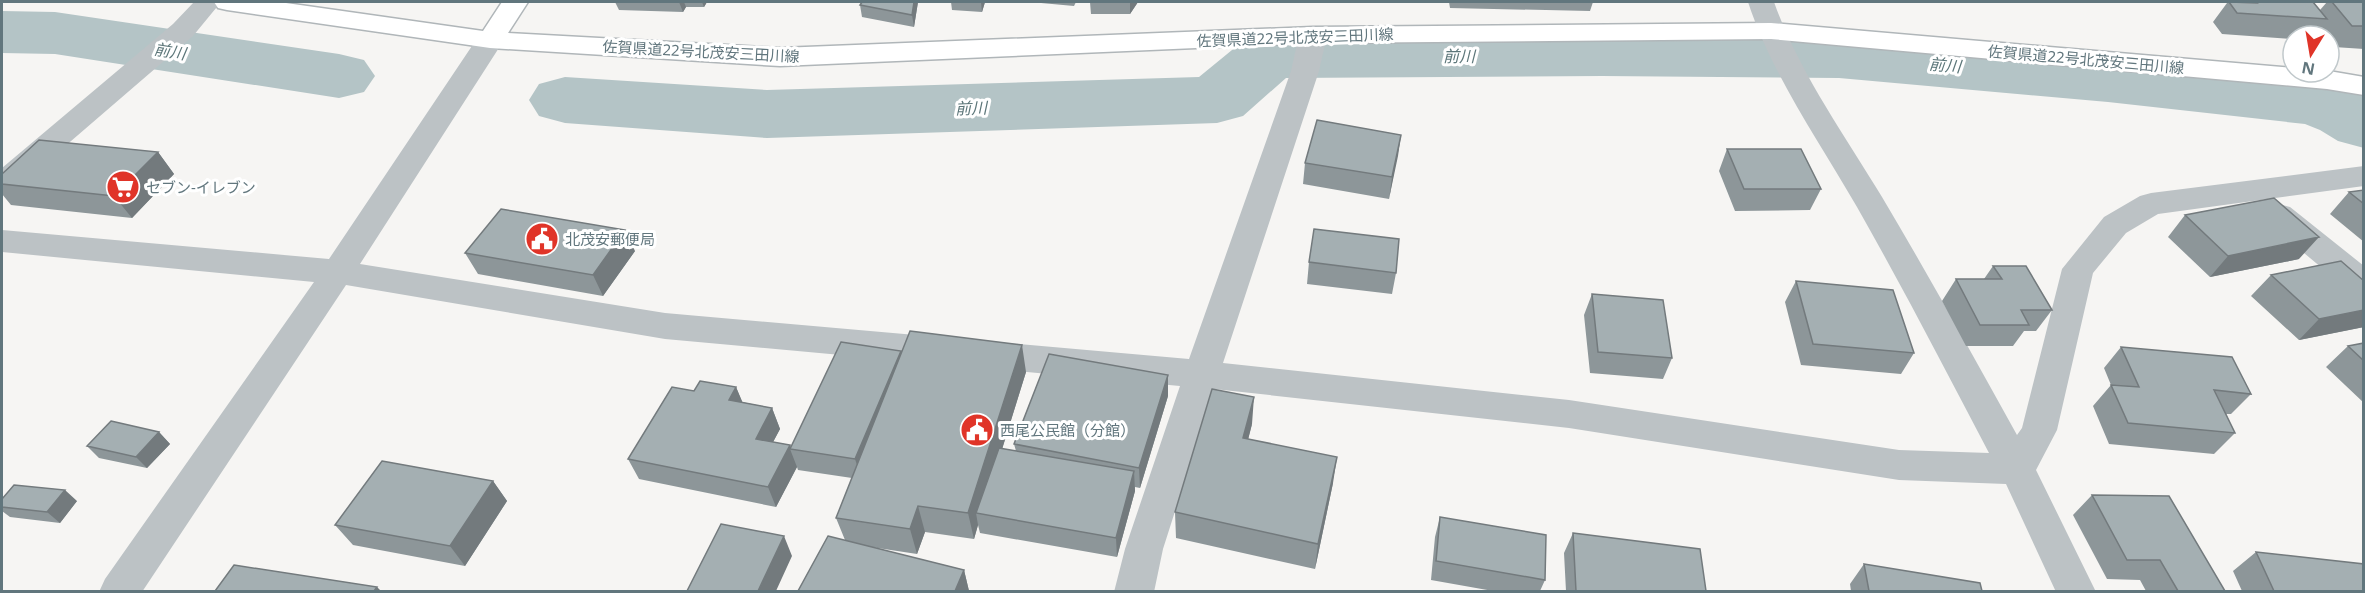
<svg xmlns="http://www.w3.org/2000/svg" width="2365" height="593" viewBox="0 0 2365 593" font-family="'Noto Sans','Noto Sans JP',sans-serif">
	<rect width="100%" height="100%" fill="#f6f5f3"/>
	<g fill="none" stroke-linecap="round" stroke-linejoin="round">
		<path fill="#b4c4c6" fill-rule="evenodd" d="M2,11L55,12L339,54L364,60L375,76L364,92L339,98L55,54L2,53Z
			M1602,32L1839,34L2108,56L2315,79L2364,93V148L2338,141L2320,130L2305,124L2108,102L1839,78L1602,76L1286,78L1243,116L1217,123L767,138L565,123L539,116L529,100L539,84L565,77L767,90L1199,77L1243,41L1268,34Z"/>
		<g stroke="#b0b6b9" stroke-width="3">
			<path id="major" d="M214,2H279L483,31L502,2H528L508,33L780,48L1313,27L1771,23L2293,68V72L2329,71L2364,77V95L2327,89L1771,39L1313,43L780,66L490,48L227,10L218,8Z"/>
		</g>
		<path fill="#bcc2c5" fill-rule="evenodd" d="M194,2H221L193,36L13,191L2,194V168L173,24Z
			M1748,2H1774C1799,72 1844,134 1882,197C1929,276 1973,356 2017,435L2022,428L2062,269L2104,217L2140,196L2151,193L2364,166V186L2158,214L2126,233L2093,273L2057,430L2036,470L2096,592H2056L2006,484L1899,480L1569,428L1214,389L1163,549L1154,592H1114L1125,549L1180,386L665,339L346,285L142,592H99L105,579L314,282L2,252V230L329,259L480,34L490,32L500,34L504,40L360,264L665,313L1189,359L1291,71L1299,35L1303,29L1313,27L1323,29L1327,35L1319,71L1223,363L1569,400L1899,450L1989,453C1946,371 1903,288 1857,207C1819,141 1772,75 1748,2Z
			M2279,204L2290,207L2364,266V296L2352,293L2268,223L2263,215L2268,207Z"/>
		<use href="#major" fill="#fff" fill-rule="evenodd"/>
	</g>
	<path fill="#8d9699" d="M615,2H707L704,7H686L683,12L619,10Z
		M918,2L914,27L862,17L860,5Z
		M951,2H985L982,12L952,10Z
		M1030,2H1076L1074,6Z
		M1090,2H1138L1130,14H1091Z
		M1449,2H1593L1590,11L1450,8Z
		M2226,2H2313L2320,10L2327,2H2364V49L2334,47L2329,40V36H2325L2320,29L2314,36H2293V39L2222,34L2213,22L2227,3Z
		M1401,135L1389,199L1303,184L1305,163Z
		M1727,149L1821,189L1810,210L1735,211L1719,171Z
		M158,152L174,174L132,218L11,205L2,194V174Z
		M2364,190V242L2330,214L2349,192Z
		M2185,215L2299,259L2210,277L2168,237Z
		M635,251L603,296L478,274L465,253Z
		M1309,262L1396,273L1392,294L1307,284Z
		M1993,266L2052,310L2036,331H2024L2013,346H1966L1942,301L1956,279H1984Z
		M2271,275L2364,281V327L2299,340L2251,296Z
		M1796,281L1914,353L1901,374L1801,365L1785,302Z
		M1592,294L1672,358L1663,379L1590,373L1584,315Z
		M2364,343V403L2326,367L2348,346Z
		M2121,347L2251,394L2231,414H2226L2235,433L2214,454L2109,444L2093,406L2111,385L2104,368Z
		M901,351L902,352L1026,372L1002,449L1016,451L1014,444L1168,396L1140,488L1135,487V491L1117,557L980,533L978,525L974,539L925,532L917,554L871,547L964,570L969,591H798L845,540L836,518L852,478L798,470L797,467L776,507L639,479L628,459L694,391L736,387L742,402L772,408L780,429L773,442L790,445L791,448Z
		M1252,424L1248,439L1333,483L1315,569L1176,538L1175,512Z
		M159,432L170,444L147,468L99,458L87,446Z
		M493,481L507,501L465,566L353,545L335,525Z
		M2092,495L2225,591H2146L2140,580L2107,579L2073,515Z
		M2,499L77,501L60,523L10,517L2,511Z
		M1440,517L1545,580L1540,591H1493L1431,580L1435,537Z
		M1573,533L1706,591H1566L1564,553Z
		M2256,552L2364,591H2242L2233,571Z
		M1864,564L1982,591H1851L1850,584Z"/>
	<path fill="#737a7d" d="M679,2H684L686,7L683,12Z
		M702,2H707L704,7Z
		M914,2H918L914,27L912,15Z
		M981,2H985L982,12Z
		M1130,2H1138L1130,14Z
		M1401,135L1398,156L1389,199L1392,177Z
		M158,152L174,174L132,218L114,196Z
		M625,230L635,251L603,296L593,275Z
		M2319,237L2299,259L2210,277L2228,256Z
		M2364,310V327L2299,340L2319,319Z
		M1022,345L1026,372L982,514L976,513L978,525L974,539L968,513Z
		M901,351L907,372L862,480L855,459Z
		M1168,375V396L1140,488L1139,468Z
		M736,387L745,408L729,400Z
		M1254,397L1252,424L1242,464L1243,438Z
		M772,408L780,429L764,459L756,439Z
		M159,432L170,444L147,468L136,457Z
		M790,445L791,449H790L797,467L776,507L768,487Z
		M1337,457L1333,483L1315,569L1318,544Z
		M1134,471L1135,491L1117,557L1116,538Z
		M493,481L507,501L465,566L450,546Z
		M65,490L77,501L60,523L47,512Z
		M918,506L925,532L917,554L910,529Z
		M784,536L792,556L776,591H758Z
		M964,570L969,591H955Z
		M377,587L381,591H374Z"/>
	<path fill="#a4afb2" stroke="#737a7d" stroke-width="1.5" d="M862,2H914L912,15L860,5Z
		M2229,2L2257,3L2256,2H2313L2327,19L2237,13Z
		M2332,2H2364V26H2352Z
		M1317,120L1401,135L1392,177L1305,163Z
		M39,140L158,152L114,196L2,184V174Z
		M1727,149H1801L1821,189H1744Z
		M2364,190V204L2349,192Z
		M2274,198L2319,237L2228,256L2185,215Z
		M501,209L625,230L593,275L465,253Z
		M1314,229L1399,239L1396,273L1309,262Z
		M2341,261L2364,281V310L2319,319L2271,275Z
		M1993,266H2026L2052,310H2021L2029,325H1980L1956,279H2002Z
		M1796,281L1893,290L1914,353L1813,344Z
		M1592,294L1663,300L1672,358L1598,352Z
		M910,331L1022,345L968,513L918,506L910,529L836,518Z
		M841,342L901,351L855,459L790,449Z
		M2364,343V361L2348,346Z
		M2121,347L2232,357L2251,394L2214,390L2235,433L2128,423L2111,385L2139,387Z
		M1049,354L1168,375L1139,468L1014,444Z
		M700,381L736,387L729,400L772,408L756,439L790,445L768,487L628,459L672,387L694,391Z
		M1212,389L1254,397L1243,438L1337,457L1318,544L1175,512Z
		M111,421L159,432L136,457L87,446Z
		M999,448L1134,471L1116,538L976,513Z
		M382,461L493,481L450,546L335,525Z
		M14,485L65,490L47,512L2,507V499Z
		M2092,495L2169,496L2225,591H2178L2160,560H2127Z
		M1440,517L1546,535L1545,580L1436,561Z
		M721,524L784,536L758,591H687Z
		M1573,533L1700,549L1706,591H1576Z
		M828,536L964,570L955,591H798Z
		M2256,552L2364,564V591H2274Z
		M1864,564L1980,583L1982,591H1869Z
		M234,565L377,587L374,591H215Z"/>
	<defs>
		<g id="supermarket-disc" transform="scale(1.725)"><circle r="9.5" fill="#e03428" stroke="#fff"/><path d="M-6-5.5h2.5l.6 2H6L4.5 2H-2.5L-4.4-4H-6ZM-1.5 3.2a1.3 1.3 0 1 0 .1 0ZM3 3.2a1.3 1.3 0 1 0 .1 0Z" fill="#fff"/></g>
		<g id="civic-disc" transform="scale(1.725)"><circle r="9.5" fill="#e03428" stroke="#fff"/><path d="M-.6-6.5H3V-4.5H.6V-3L4-1V1h2V6H-6V1h2V-1L-.6-3ZM-1.2 2.5V6h2.4V2.5Z" fill="#fff"/></g>
	</defs>
	<g fill-rule="evenodd">
		<use href="#supermarket-disc" x="123" y="187"/>
		<use href="#civic-disc" x="542" y="239"/>
		<use href="#civic-disc" x="977" y="430"/>
	</g>
	<g text-anchor="middle" dominant-baseline="central" stroke-width="6" stroke-linejoin="round" paint-order="stroke">
		<g font-size="15" fill="#61767d" stroke="#fff">
			<text transform="translate(1295 37) rotate(-2)">佐賀県道22号北茂安三田川線</text>
			<text transform="translate(701 51) rotate(3)">佐賀県道22号北茂安三田川線</text>
			<text transform="translate(2086 59) rotate(5)">佐賀県道22号北茂安三田川線</text>
		</g>
		<g font-size="15" fill="#61767d" stroke="#fff" text-anchor="start">
			<text x="146" y="187">セブン-イレブン</text>
			<text x="565" y="239">北茂安郵便局</text>
			<text x="1000" y="430">西尾公民館（分館）</text>
		</g>
		<g font-size="16" font-style="italic" fill="#5c7679" stroke="#fff">
			<text transform="translate(170 51) rotate(9)">前川</text>
			<text x="1459" y="56">前川</text>
			<text transform="translate(1945 65) rotate(5)">前川</text>
			<text transform="translate(971 108) rotate(-2)">前川</text>
		</g>
	</g>
	<rect width="2365" height="593" fill="none" stroke="#61767d" stroke-width="6"/>
	<g transform="translate(2311 54) rotate(191)"><circle r="28" fill="#ffffff" stroke="#c0c8cb" stroke-width="1.5"/>
	<path d="M0-4.5L10 22L0 15L-10 22Z" fill="#e03428"/>
	<text y="-9" font-size="16" font-weight="bold" text-anchor="middle" fill="#61767d">N</text>
	</g>
</svg>
